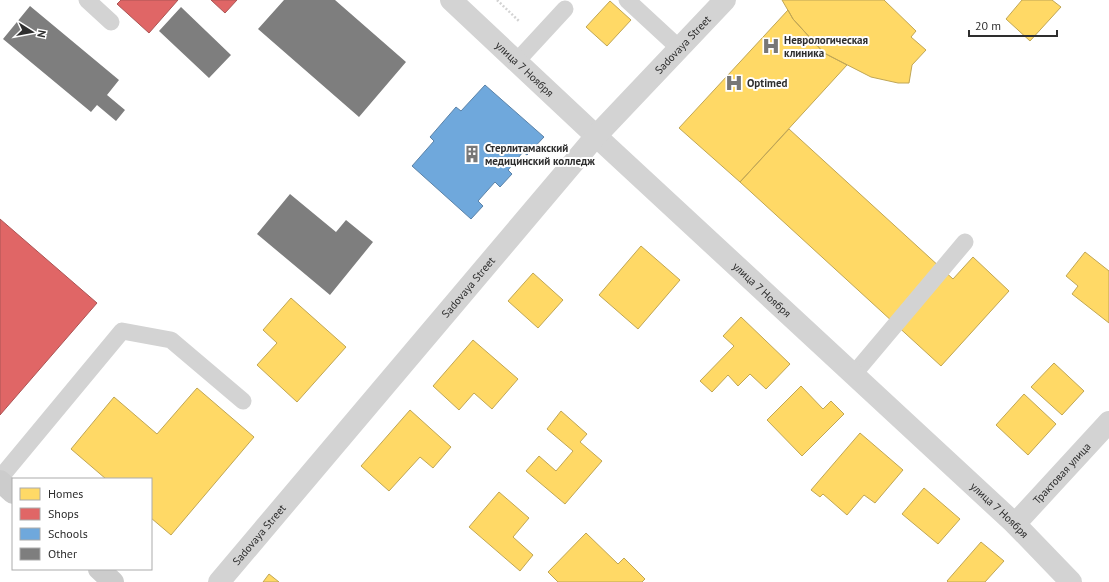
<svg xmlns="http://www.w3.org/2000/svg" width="1109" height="582" viewBox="0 0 1109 582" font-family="'PT Sans',sans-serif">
	<rect width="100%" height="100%" fill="#fff"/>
	<path fill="#ffd966" stroke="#c0a655" d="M782,0H884L916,31L911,37L926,50L912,65L909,83H898L871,77L824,53L793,19Z
		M1022,0H1052L1061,7L1030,41L1006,19Z
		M610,1L631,20L607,46L586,27Z
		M788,10L793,19L824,53L847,65L740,182L679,128Z
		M789,129L953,279L973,257L1009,291L941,366L740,182Z
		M641,246L680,280L638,329L599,295Z
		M1085,252L1109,271V323L1072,294L1078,286L1066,276Z
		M533,273L563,300L538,328L508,301Z
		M291,298L346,347L297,402L257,365L277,343L263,330Z
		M741,317L790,364L766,389L750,374L738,386L728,375L712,392L700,381L734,346L723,336Z
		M473,340L518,379L492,409L474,393L459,410L433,386Z
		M1054,363L1084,391L1062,415L1031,387Z
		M801,386L823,409L831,401L844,414L802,456L767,420Z
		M197,388L254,437L171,535L151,518V479H106L71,449L114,397L157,434Z
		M1024,394L1056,424L1028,455L996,425Z
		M410,410L451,447L433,468L420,457L389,491L361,466Z
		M561,411L587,434L580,442L602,461L565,504L526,471L539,456L556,471L573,451L547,429Z
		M860,433L903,470L875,503L864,495L847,515L823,494L820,497L811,490Z
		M924,488L960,519L938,544L902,514Z
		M499,492L529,518L513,537L533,555L520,571L469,527Z
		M586,533L618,564L624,558L645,579L642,582H558L548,572Z
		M981,542L1004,561L985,582H948L947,581Z
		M269,574L279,582H263Z"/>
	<path fill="#e06666" stroke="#ab5555" d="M121,0H178L149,33L117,4Z
		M211,0H237L225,13Z
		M0,219L97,303L0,415Z"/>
	<path fill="#6fa8dc" stroke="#5c83a8" d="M485,85L544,137L527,155L523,152L508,170L512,174L500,187L495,182L478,201L483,206L471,219L412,166L434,141L430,137L456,107L461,111Z"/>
	<path fill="#7e7e7e" d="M284,0H335L406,62L359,117L258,29Z
		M30,6L119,80L107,95L125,110L116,121L97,105L91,112L3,39Z
		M181,7L231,55L209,78L159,31Z
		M290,194L336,232L346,220L373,242L330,295L257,234Z"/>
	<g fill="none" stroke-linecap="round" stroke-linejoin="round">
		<path stroke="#d3d3d3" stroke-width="2.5" stroke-dasharray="2 2" stroke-linecap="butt" d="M497,0L520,22"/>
		<path stroke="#d3d3d3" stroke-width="17" d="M87,0L111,22
			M627,0L679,48
			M517,61L565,9
			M853,375L965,242
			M0,478L122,331L171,340L243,401"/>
		<g stroke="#d3d3d3" stroke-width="22">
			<path id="s1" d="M451,0L596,136L1015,524L1071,582"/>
			<path id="s2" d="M1015,524L1109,422"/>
			<path id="s3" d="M219,582L596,136L725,0"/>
		</g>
		<path stroke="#ccc" stroke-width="22" d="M0,481L13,493
			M99,569L113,582"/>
	</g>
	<defs>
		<g id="hospital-bare" transform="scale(1.38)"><path d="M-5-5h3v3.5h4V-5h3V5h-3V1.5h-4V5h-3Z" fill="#777" stroke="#fff" stroke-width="2.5" paint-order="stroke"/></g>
		<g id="building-bare" transform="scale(1.38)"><path d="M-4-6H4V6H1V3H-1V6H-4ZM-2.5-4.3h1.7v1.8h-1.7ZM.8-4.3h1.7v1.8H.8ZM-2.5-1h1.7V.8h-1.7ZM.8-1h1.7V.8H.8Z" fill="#777" stroke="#fff" stroke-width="2.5" paint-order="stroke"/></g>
	</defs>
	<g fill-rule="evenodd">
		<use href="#hospital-bare" x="771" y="46"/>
		<use href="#hospital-bare" x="734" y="83"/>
		<use href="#building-bare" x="472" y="154"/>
	</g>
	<g text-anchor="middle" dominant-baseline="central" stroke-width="4" stroke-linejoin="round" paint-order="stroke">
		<g font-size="11" font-weight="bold" fill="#2e2e2e" stroke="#fff" text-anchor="start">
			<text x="784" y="40">Неврологическая<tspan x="784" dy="13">клиника</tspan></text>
			<text x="747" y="83">Optimed</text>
			<text x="485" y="148">Стерлитамакский<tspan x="485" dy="13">медицинский колледж</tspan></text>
		</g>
		<g font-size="11" fill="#2e2e2e" stroke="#fff">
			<text stroke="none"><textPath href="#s3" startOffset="710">Sadovaya Street</textPath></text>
			<text stroke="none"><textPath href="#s1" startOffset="101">улица 7 Ноября</textPath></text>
			<text stroke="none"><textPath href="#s3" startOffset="386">Sadovaya Street</textPath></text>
			<text stroke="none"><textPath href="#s1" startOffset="425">улица 7 Ноября</textPath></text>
			<text stroke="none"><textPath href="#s2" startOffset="69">Трактовая улица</textPath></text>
			<text stroke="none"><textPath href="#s1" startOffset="749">улица 7 Ноября</textPath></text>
			<text stroke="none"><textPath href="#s3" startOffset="62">Sadovaya Street</textPath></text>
		</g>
	</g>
	<rect x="12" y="478" width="140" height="92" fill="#ffffff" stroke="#ababab"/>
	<rect x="20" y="488" width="20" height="12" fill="#ffd966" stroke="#ababab"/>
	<text x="48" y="498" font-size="12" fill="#2e2e2e">Homes</text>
	<rect x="20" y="508" width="20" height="12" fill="#e06666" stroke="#ababab"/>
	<text x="48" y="518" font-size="12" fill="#2e2e2e">Shops</text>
	<rect x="20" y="528" width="20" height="12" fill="#6fa8dc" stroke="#ababab"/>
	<text x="48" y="538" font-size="12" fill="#2e2e2e">Schools</text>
	<rect x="20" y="548" width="20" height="12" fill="#7e7e7e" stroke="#ababab"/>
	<text x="48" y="558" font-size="12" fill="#2e2e2e">Other</text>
	<g transform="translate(32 32) rotate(101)" stroke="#ffffff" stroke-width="3" paint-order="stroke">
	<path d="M0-3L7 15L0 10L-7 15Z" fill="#2e2e2e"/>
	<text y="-6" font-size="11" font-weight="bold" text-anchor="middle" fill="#2e2e2e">N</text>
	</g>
	<path d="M969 30v6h88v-6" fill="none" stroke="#2e2e2e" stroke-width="2"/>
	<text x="975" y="30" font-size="12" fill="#2e2e2e" stroke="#ffffff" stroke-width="3" paint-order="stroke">20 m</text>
</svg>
